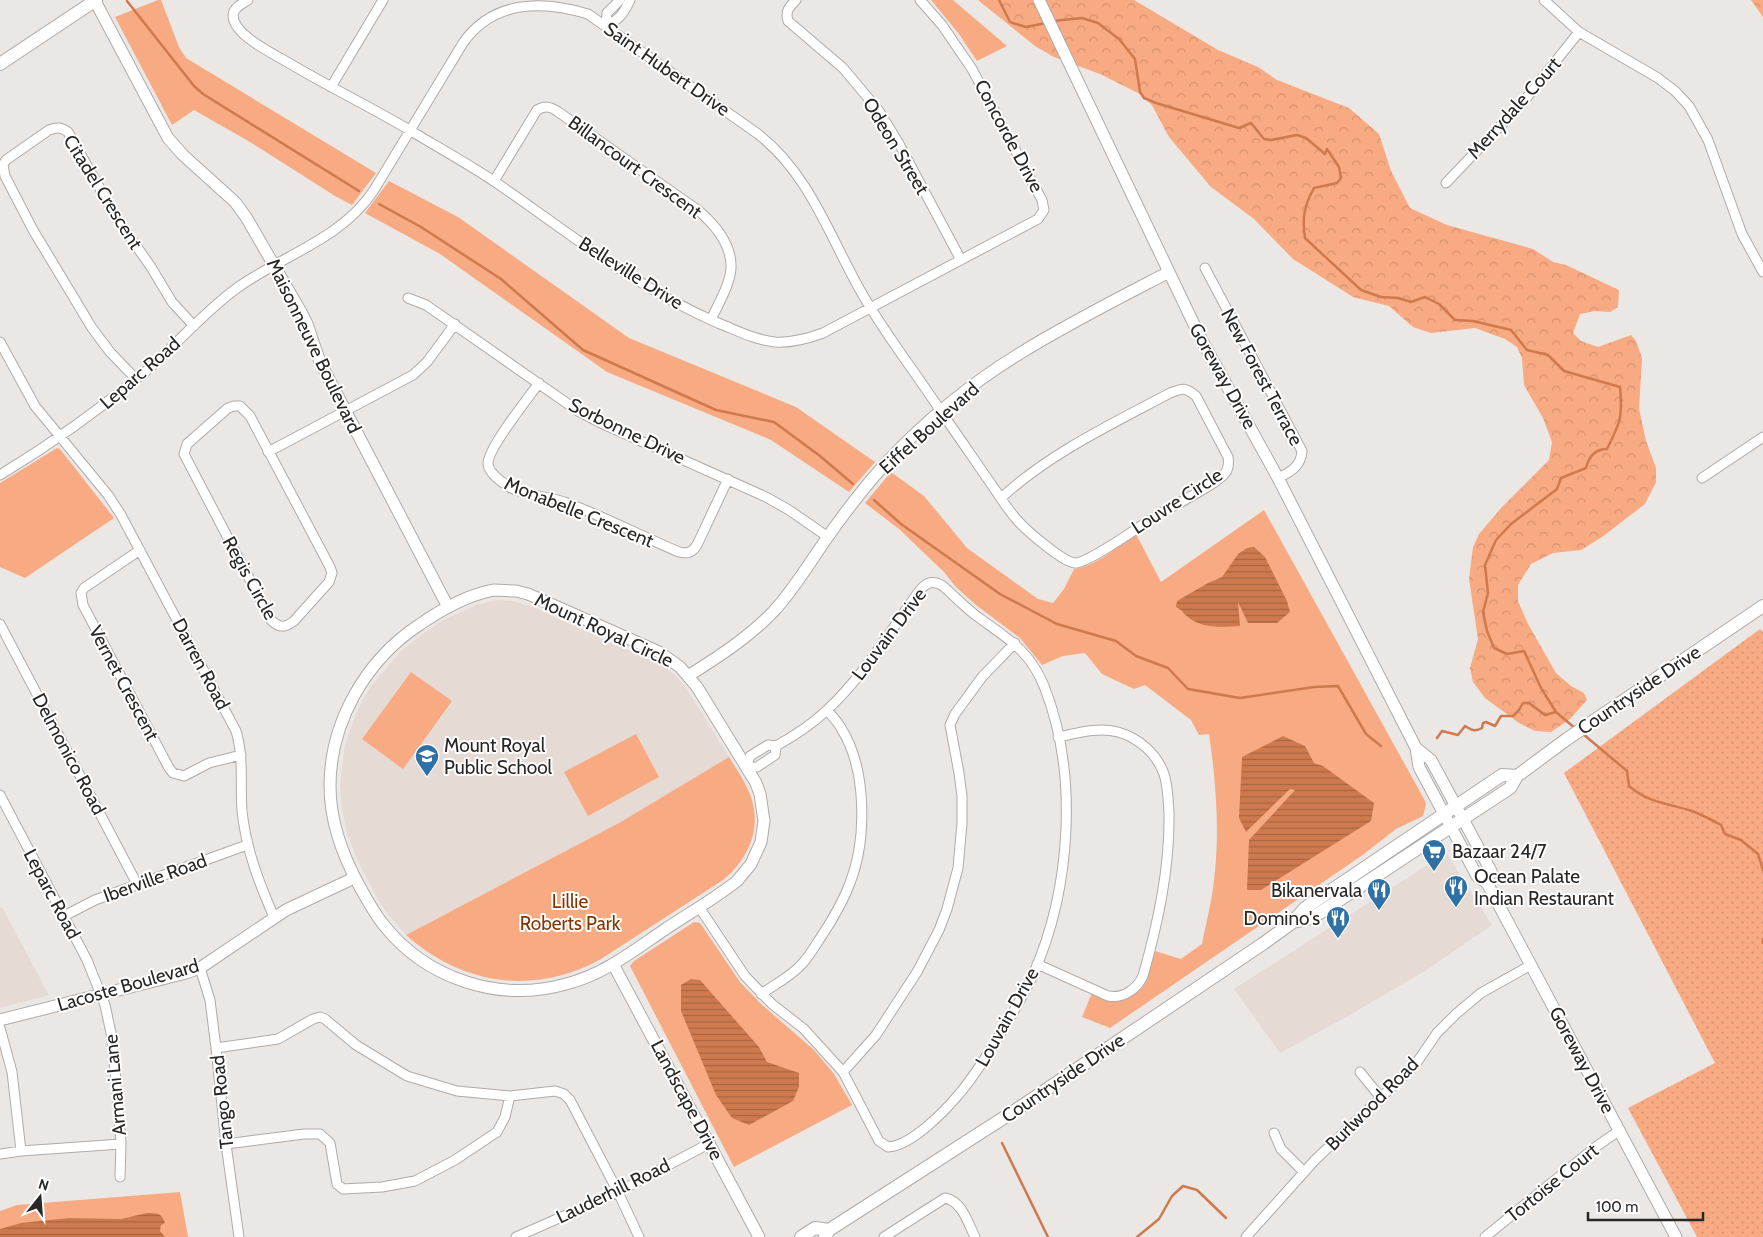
<svg xmlns="http://www.w3.org/2000/svg" width="1763" height="1237" viewBox="0 0 1763 1237" font-family="Cabin,sans-serif">
	<defs>
		<pattern id="grass-dots" width="8" height="8" patternUnits="userSpaceOnUse" patternTransform="scale(1.25)"><rect width="8" height="8" fill="#f8aa82"/><path d="M2 2h.1M6 6h.1" fill="none" stroke="#d59270" stroke-width="1.8" stroke-linecap="round"/></pattern>
		<pattern id="forest-crowns" width="20" height="18" patternUnits="userSpaceOnUse" patternTransform="scale(1.25)"><rect width="20" height="18" fill="#f8aa82"/><path d="M2 6a3 3 0 1 1 6 0M12 15a3 3 0 1 1 6 0" fill="none" stroke="#d59270"/></pattern>
		<pattern id="water-rules" width="6" height="5" patternUnits="userSpaceOnUse" patternTransform="scale(1.25)"><rect width="6" height="5" fill="#ce7a4e"/><path d="M0 2.5h6" fill="none" stroke="#a76441"/></pattern>
	</defs>
	<rect width="100%" height="100%" fill="#ebe7e5"/>
	<path fill="#e6dad4" d="M496,600L514,601L533,607L665,667L676,676L687,689L729,757L619,823L406,935L386,912L376,896L357,859L347,834L342,808L340,785L344,750L348,736L358,709L371,686L401,651L424,633L442,621L476,605Z
		M1446,853L1492,925L1425,971L1348,1016L1280,1053L1234,989Z
		M2,907L49,995L0,1008V908Z"/>
	<path fill="url(#grass-dots)" d="M1760,629L1763,632V1237H1697L1628,1108L1715,1063L1564,773Z"/>
	<path fill="url(#forest-crowns)" d="M978,0H1134L1218,50L1258,67L1277,80L1349,108L1379,134L1391,171L1410,208L1447,225L1533,249L1553,262L1566,265L1619,290L1618,307L1610,312L1595,311L1580,314L1573,333L1581,341L1598,347L1631,335L1636,341L1642,358L1639,409L1646,441L1656,468V482L1645,504L1602,537L1581,550L1553,553L1531,564L1518,585V601L1528,624L1556,673L1571,686L1584,693L1587,700L1570,719L1551,732L1535,731L1519,723L1485,698L1473,682L1470,668L1478,639L1469,579L1473,547L1479,534L1502,507L1549,460L1552,442L1543,418L1524,385L1522,358L1517,347L1505,339L1475,328L1431,333L1413,327L1389,306L1353,297L1293,259L1254,219L1211,187L1169,137L1152,105L1138,93L1100,74L1054,57L1035,46Z
		M1751,0H1763V17Z"/>
	<path fill="#f8aa82" d="M158,0H161L179,47L186,58L376,173L352,205L335,196L250,142L194,110L172,125L115,17Z
		M931,0H953L1007,46L977,61L959,34Z
		M389,181L458,217L629,338L796,407L875,462L849,492L771,440L607,372L440,254L365,213Z
		M57,448L60,449L114,518L25,578L0,567V483Z
		M891,472L924,496L967,548L1038,599L1053,603L1064,589L1074,569C1097,566 1118,546 1136,534L1161,582L1264,510L1424,799L1426,804L1423,816L1396,829L1364,854L1110,1028L1082,1017L1092,993L1112,1002L1122,1001L1131,996L1143,987L1155,951L1181,959L1202,944C1206,923 1212,901 1214,880C1220,832 1216,782 1209,734L1199,735L1191,720L1145,685L1134,689L1102,674L1085,653L1063,656L1042,665L1020,638L976,605L955,586L944,572L899,529L865,503Z
		M411,672L452,701L403,769L362,739Z
		M636,734L659,777L588,816L564,772Z
		M729,757C737,770 746,783 751,797C762,829 748,860 723,880L601,959C534,996 462,985 406,935L619,823Z
		M694,922L700,923L740,982L761,1004L814,1050L834,1074L852,1105L734,1167L630,966L634,961Z
		M180,1192L188,1237H0V1211L17,1205Z"/>
	<path fill="url(#water-rules)" d="M1254,547L1265,557L1287,601L1290,612L1277,623H1248L1238,602L1240,626C1223,627 1202,629 1188,617C1182,613 1184,611 1176,607L1177,601L1208,583L1222,577L1238,554L1247,548Z
		M1283,736L1305,746L1314,763L1323,766L1374,803L1371,821L1261,890H1247L1249,840L1295,790L1290,789L1246,832L1239,818L1242,757Z
		M691,979L700,980L759,1047L767,1062L799,1073V1087L793,1101L749,1125L732,1118L716,1095L681,1011V985Z
		M147,1213C157,1213 162,1213 165,1223L161,1225L160,1231L165,1237H0V1229L21,1223L69,1218L121,1219Z"/>
	<g fill="none" stroke-linecap="round" stroke-linejoin="round">
		<path stroke="#ce7a4e" stroke-width="2.5" d="M999,0L1010,22L1026,27L1046,23
			M127,1L194,86L203,94L359,191
			M1053,21L1082,18L1098,23L1119,39L1135,59L1140,92L1144,98L1156,103L1239,128L1251,123L1264,139L1271,140L1297,135L1306,138L1325,154L1327,149L1339,167L1341,178L1337,183L1314,188C1304,206 1302,218 1305,238L1361,290L1381,297L1398,298L1411,302L1425,297L1439,304L1455,320L1473,321L1511,330L1527,350L1548,355L1564,371L1620,387C1623,417 1620,423 1607,449C1595,449 1589,456 1586,468L1561,478L1557,489L1511,524L1496,540L1485,565L1488,593L1483,612L1487,631L1494,648L1507,654L1524,651L1541,688L1556,712L1576,729
			M379,204L421,227L501,279L583,350L716,410L774,422L820,456L853,484
			M874,500L901,524L1000,594L1057,624L1116,641L1136,656L1168,668L1188,689L1240,698L1314,687L1338,686L1366,734L1381,746
			M1583,734L1627,771L1629,786C1650,804 1668,803 1692,811C1702,815 1712,820 1721,825L1725,834L1741,840L1758,854L1763,870
			M1437,738L1442,731L1458,735L1465,726C1471,730 1475,732 1482,728L1483,723L1486,722L1495,726L1501,716H1513L1519,710L1523,703H1529L1545,715L1556,712
			M1763,939V943
			M1002,1143L1048,1237
			M1137,1237L1159,1219L1172,1196L1183,1186L1197,1190L1226,1218"/>
		<g stroke="#afaba9" stroke-width="11">
			<path id="minor" d="M248,0C242,4 234,7 233,15C233,24 241,32 247,37C259,47 275,55 289,63C329,87 371,107 411,131C441,149 472,166 501,186C572,235 638,289 718,323C736,330 755,340 775,342C792,343 807,339 823,333L1038,219L1044,210L1042,200L972,69L942,25L920,0
				M796,0C789,7 785,11 788,21L843,68L879,111L898,142L961,260
				M1544,0L1579,32L1658,78L1675,91L1689,106L1708,140L1742,234L1763,272
				M606,26C619,20 624,13 630,0
				M606,26L607,13L620,0
				M331,87L383,0
				M494,181L537,110C545,106 549,106 557,111L699,211C715,225 732,245 731,268C730,285 718,304 711,320
				M1446,183L1524,101L1579,32
				M1205,268L1302,451C1301,466 1291,472 1278,478
				M408,298L426,305L578,411L605,425L766,497L789,510L828,537
				M0,342L35,406L108,495L121,515L236,731C244,757 240,784 242,811C246,849 259,883 274,917
				M136,379L110,352L92,328L33,230L5,176L3,165L6,160L49,130C57,127 61,127 68,132L116,217L151,267L172,302L194,326
				M539,383C529,397 487,449 488,464C489,474 503,483 511,488C528,496 549,496 567,503C605,517 641,536 679,552C687,554 692,553 697,545L728,479
				M234,406H240L250,416L330,567L332,573L329,582L294,621C285,628 279,628 271,620L184,454L187,444L228,408Z
				M268,452L413,375L427,362L455,324
				M0,475C51,444 99,410 145,372C176,345 204,312 237,288C283,255 342,239 374,190L463,43C493,0 543,0 588,14L758,134C811,175 831,241 864,297C888,338 918,376 944,416C961,440 977,464 994,488C1001,499 1009,511 1018,521C1027,531 1063,562 1075,563C1089,563 1141,525 1156,516C1171,507 1219,483 1226,472C1229,467 1229,463 1228,457L1196,396C1185,387 1183,388 1170,393C1112,424 1050,453 1001,498
				M1702,478L1763,437
				M140,550L84,588L81,593L83,605L169,768L173,773L184,776L209,763L241,755
				M0,624L137,884
				M0,795L87,960L105,1005L111,1033L117,1089L121,1144L120,1177
				M699,907L745,976L772,1004L804,1029L843,1072L879,1141L888,1147C911,1146 945,1111 959,1094C973,1078 983,1061 994,1044C1008,1021 1022,999 1033,975C1071,889 1079,774 1044,686C1028,647 1004,637 974,614C963,605 953,595 943,586C933,580 927,582 920,590C890,631 864,676 826,711C811,725 794,736 776,746L768,745L750,756L746,768L757,767L775,755L776,746
				M64,916L95,900L247,845
				M1037,964L1108,996C1123,999 1137,989 1143,976C1158,923 1170,868 1169,812C1168,799 1168,786 1164,774C1157,754 1139,738 1118,732C1098,727 1078,733 1058,737
				M200,968L210,1000L216,1048L226,1144L239,1237
				M761,994C774,985 790,977 801,965C810,956 816,944 823,934C834,917 843,902 850,883C867,839 867,769 841,728C837,721 832,716 827,710
				M0,1028L12,1072L21,1151
				M216,1048L278,1039L313,1019L320,1017L325,1019L356,1045L407,1076L457,1091L510,1096L555,1091L564,1094L570,1100L618,1192L639,1237
				M843,1072L876,1035L917,972L939,930L947,909L958,868L962,823V796L959,773L950,725L955,714L982,677L1015,643
				M1360,1072L1381,1098
				M1274,1133L1281,1149L1304,1172
				M226,1144L304,1134H320L330,1143L337,1184L343,1189L382,1187L415,1181L455,1160L497,1132L505,1117L510,1096
				M0,1154L21,1151L121,1144
				M516,1237L618,1192L710,1143
				M884,1237L945,1198C962,1201 968,1223 975,1237
				M1246,1237L1315,1160L1415,1065L1437,1033L1456,1014L1481,993L1531,965
				M1485,1237L1597,1146L1620,1130"/>
		</g>
		<g stroke="#afaba9" stroke-width="13">
			<path id="tertiary" d="M1039,0L1201,339L1278,478L1416,748L1419,767L1477,876L1487,883L1676,1237
				M95,1L168,138L183,155L235,202L246,217L301,312L307,324L320,362L448,607
				M494,590L516,591L528,594L659,652L680,667L697,687L756,783L760,794L764,821L761,842L751,864L737,881C714,899 688,914 664,930C633,951 603,975 566,984C499,1003 426,979 383,924C374,913 368,901 361,889C343,857 330,823 330,786C330,722 366,660 419,625C442,609 467,595 494,590Z
				M688,676C718,657 748,638 773,612C790,594 804,572 818,551C839,520 862,489 888,461C925,421 973,382 1019,354C1067,324 1119,298 1169,272
				M1416,748L1431,760L1491,871L1487,883
				M613,964L759,1237
				M0,1020L186,973L200,968L286,910L354,878"/>
		</g>
		<g stroke="#afaba9" stroke-width="14">
			<path id="secondary" d="M0,64L96,0
				M1293,922L1312,918L1510,788L1517,776L1567,739L1763,606
				M801,1237L815,1228L829,1230
				M825,1237L829,1230L1022,1106L1264,943L1293,922L1305,908L1502,775L1517,776"/>
		</g>
		<use href="#minor" stroke="#fff" stroke-width="9"/>
		<use href="#tertiary" stroke="#fff" stroke-width="11"/>
		<use href="#secondary" stroke="#fff" stroke-width="12"/>
	</g>
	<defs>
		<g id="school-pin" transform="scale(1.25)"><path d="M0 17L-7.5 6A9.5 9.5 0 1 1 7.5 6Z" fill="#2d71a6" stroke="#fff"/><path d="M0-5L7-2L0 1L-7-2ZM-4 1L0 2.5L4 1V4Q0 6-4 4Z" fill="#fff"/></g>
		<g id="supermarket-pin" transform="scale(1.25)"><path d="M0 17L-7.5 6A9.5 9.5 0 1 1 7.5 6Z" fill="#2d71a6" stroke="#fff"/><path d="M-6-5.5h2.5l.6 2H6L4.5 2H-2.5L-4.4-4H-6ZM-1.5 3.2a1.3 1.3 0 1 0 .1 0ZM3 3.2a1.3 1.3 0 1 0 .1 0Z" fill="#fff"/></g>
		<g id="restaurant-pin" transform="scale(1.25)"><path d="M0 17L-7.5 6A9.5 9.5 0 1 1 7.5 6Z" fill="#2d71a6" stroke="#fff"/><path d="M-5-6h1v4h1v-4h1v4h1v-4h1v5L-1.5 .5V6h-2V.5L-5-1ZM5-6V6H3V1.5H1.5Q1.5-4 5-6Z" fill="#fff"/></g>
	</defs>
	<g fill-rule="evenodd">
		<use href="#school-pin" x="427" y="756"/>
		<use href="#supermarket-pin" x="1434" y="851"/>
		<use href="#restaurant-pin" x="1456" y="887"/>
		<use href="#restaurant-pin" x="1379" y="890"/>
		<use href="#restaurant-pin" x="1338" y="918"/>
	</g>
	<g text-anchor="middle" dominant-baseline="central" stroke-width="4" stroke-linejoin="round" paint-order="stroke">
		<g font-size="19" fill="#292726" stroke="#fff">
			<text transform="translate(667 69) rotate(35)">Saint Hubert Drive</text>
			<text transform="translate(1514 108) rotate(-48)">Merrydale Court</text>
			<text transform="translate(1009 136) rotate(62)">Concorde Drive</text>
			<text transform="translate(896 146) rotate(59)">Odeon Street</text>
			<text transform="translate(635 167) rotate(36)">Billancourt Crescent</text>
			<text transform="translate(103 192) rotate(58)">Citadel Crescent</text>
			<text transform="translate(631 273) rotate(32)">Belleville Drive</text>
			<text transform="translate(314 346) rotate(64)">Maisonneuve Boulevard</text>
			<text transform="translate(140 373) rotate(-41)">Leparc Road</text>
			<text transform="translate(1223 376) rotate(61)">Goreway Drive</text>
			<text transform="translate(1262 377) rotate(62)">New Forest Terrace</text>
			<text transform="translate(929 428) rotate(-42)">Eiffel Boulevard</text>
			<text transform="translate(627 431) rotate(26)">Sorbonne Drive</text>
			<text transform="translate(1177 501) rotate(-33)">Louvre Circle</text>
			<text transform="translate(579 512) rotate(22)">Monabelle Crescent</text>
			<text transform="translate(250 578) rotate(61)">Regis Circle</text>
			<text transform="translate(604 630) rotate(25)">Mount Royal Circle</text>
			<text transform="translate(889 634) rotate(-53)">Louvain Drive</text>
			<text transform="translate(201 664) rotate(62)">Darren Road</text>
			<text transform="translate(124 683) rotate(62)">Vernet Crescent</text>
			<text transform="translate(1639 690) rotate(-34)">Countryside Drive</text>
			<text transform="translate(69 754) rotate(62)">Delmonico Road</text>
			<text transform="translate(155 878) rotate(-20)">Iberville Road</text>
			<text transform="translate(52 894) rotate(62)">Leparc Road</text>
			<text transform="translate(128 985) rotate(-16)">Lacoste Boulevard</text>
			<text transform="translate(1007 1017) rotate(-61)">Louvain Drive</text>
			<text transform="translate(1582 1060) rotate(62)">Goreway Drive</text>
			<text transform="translate(1063 1078) rotate(-34)">Countryside Drive</text>
			<text transform="translate(115 1085) rotate(-95)">Armani Lane</text>
			<text transform="translate(687 1100) rotate(62)">Landscape Drive</text>
			<text transform="translate(222 1102) rotate(-96)">Tango Road</text>
			<text transform="translate(1372 1104) rotate(-45)">Burlwood Road</text>
			<text transform="translate(1552 1183) rotate(-39)">Tortoise Court</text>
			<text transform="translate(613 1191) rotate(-26)">Lauderhill Road</text>
		</g>
		<g font-size="19" fill="#292726" stroke="#fff" text-anchor="start">
			<text x="444" y="745">Mount Royal<tspan x="444" dy="22">Public School</tspan></text>
			<text x="1452" y="851">Bazaar 24/7</text>
			<text x="1474" y="876">Ocean Palate<tspan x="1474" dy="22">Indian Restaurant</tspan></text>
			<text x="1362" y="890" text-anchor="end">Bikanervala</text>
			<text x="1320" y="918" text-anchor="end">Domino's</text>
		</g>
		<g font-size="19" fill="#833600" stroke="#fff">
			<text x="570" y="901">Lillie<tspan x="570" dy="22">Roberts Park</tspan></text>
		</g>
	</g>
	<g transform="translate(40 1197) rotate(17)" stroke="#ffffff" stroke-width="4" paint-order="stroke">
	<path d="M0-4L9 19L0 12L-9 19Z" fill="#292726"/>
	<text y="-8" font-size="14" font-weight="bold" text-anchor="middle" fill="#292726">N</text>
	</g>
	<path d="M1588 1212v8h115v-8" fill="none" stroke="#292726" stroke-width="2.5"/>
	<text x="1596" y="1212" font-size="15" fill="#292726" stroke="#ffffff" stroke-width="4" paint-order="stroke">100 m</text>
</svg>
